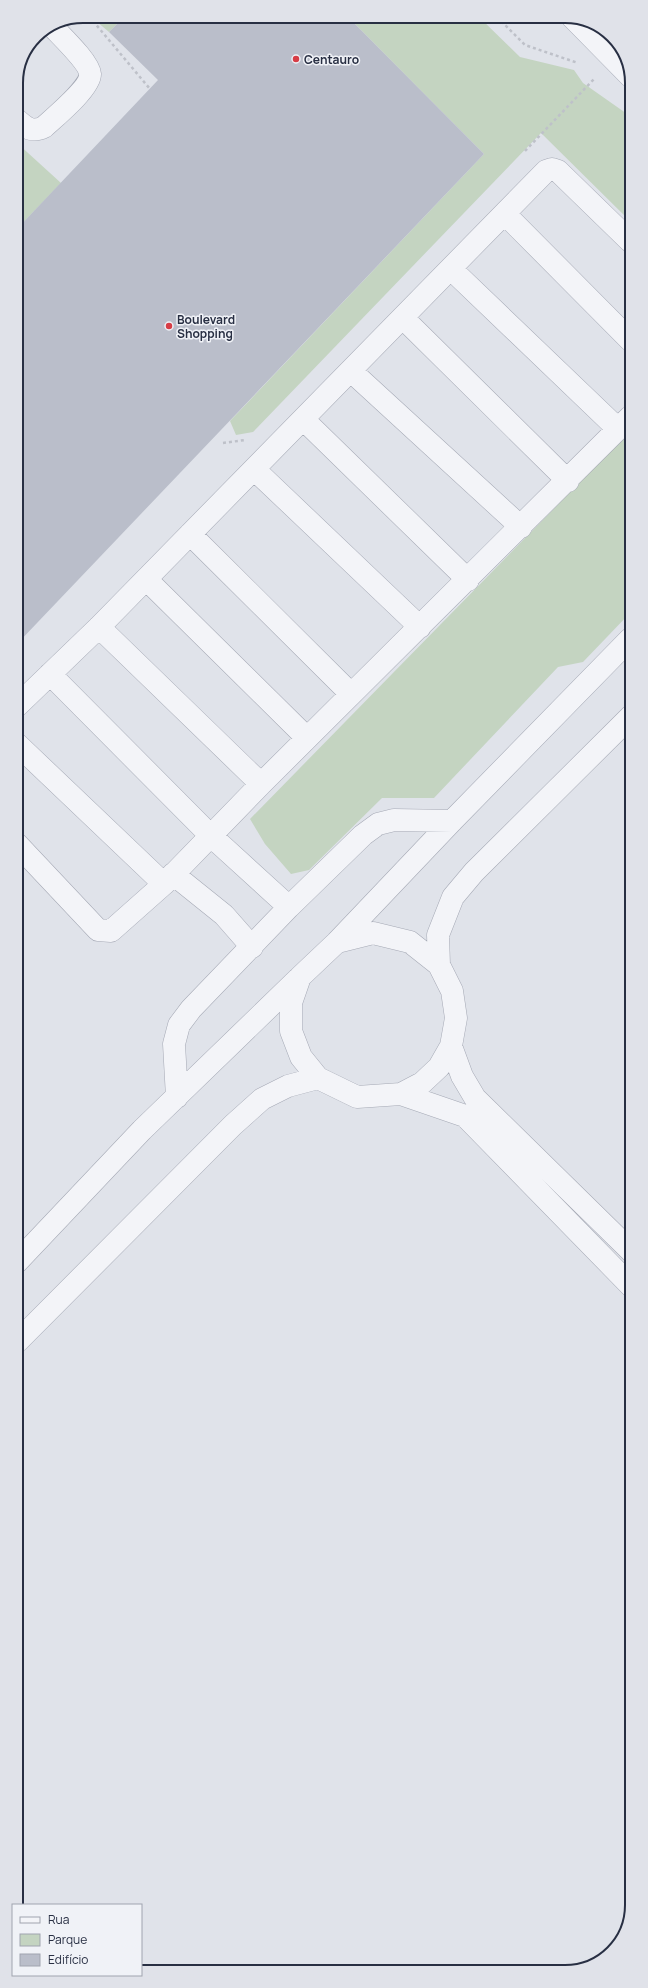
<svg xmlns="http://www.w3.org/2000/svg" width="648" height="1988" viewBox="0 0 648 1988" font-family="Manrope,sans-serif">
	<rect width="100%" height="100%" fill="#e0e3ea"/>
	<path fill="#c4d4c1" d="M479,17L520,57L574,70L583,83L630,116V221L541,133L253,432L236,435L230,421L484,154L349,18Z
		M121,20L109,32L96,21Z
		M16,142L61,183L16,230Z
		M630,431V613L583,662L558,667L434,798H382L309,870L291,874L265,844L250,819Z"/>
	<path fill="#babeca" d="M349,18L484,154L17,644L16,230L158,80L109,32L121,20Z"/>
	<g fill="none" stroke-linecap="round" stroke-linejoin="round">
		<g stroke="#a5a9b5" stroke-width="23">
			<path id="minor" d="M572,17L630,76
				M16,119C26,128 32,133 44,127C55,117 91,87 90,74C89,62 60,35 51,25
				M505,214L630,340
				M451,269L618,429
				M403,318L568,481
				M351,371L521,527
				M303,419L468,580
				M254,469L420,627
				M190,534L351,694
				M146,579L307,738
				M99,627L261,784
				M50,674L210,835L289,907
				M17,706L99,627L546,171L552,169L558,171L630,241
				M17,744L164,884
				M17,844L98,930L111,931L164,884L261,784L630,417
				M173,874L224,915L252,947
				M337,942L373,933L410,942L439,965L452,991L456,1018L451,1046L439,1067L422,1083L401,1094L357,1097L318,1078L301,1057L291,1031V1003L300,977L337,942L452,821L630,639
				M439,965L438,935L453,897L474,872L631,716
				M451,1046L462,1076L475,1098L631,1251
				M401,1094L465,1116L631,1286
				M177,1097L174,1044L179,1025L191,1009L289,907L363,835L378,824L394,820L452,821
				M17,1262L142,1130L298,979
				M18,1341L233,1125L262,1099L288,1086L318,1078"/>
		</g>
		<path stroke="#bec1c9" stroke-width="2.5" stroke-dasharray="3 3" stroke-linecap="butt" d="M497,17L525,45L578,63
			M93,21L150,89
			M525,151L595,78
			M223,443L245,440"/>
		<use href="#minor" stroke="#f3f4f8" stroke-width="22"/>
	</g>
	<g fill="#d73d46" stroke="#f0f2f7" stroke-width="1.5">
		<circle cx="296" cy="59" r="4"/>
		<circle cx="169" cy="326" r="4"/>
	</g>
	<g text-anchor="middle" dominant-baseline="central" stroke-width="3" stroke-linejoin="round" paint-order="stroke">
		<g font-size="12" font-weight="bold" fill="#282f43" stroke="#f0f2f7" text-anchor="start">
			<text x="304" y="59">Centauro</text>
			<text x="177" y="319">Boulevard<tspan x="177" dy="14">Shopping</tspan></text>
		</g>
	</g>
	<path d="M0 0H648V1988H0ZM83 23H565A60 60 0 0 1 625 83V1905A60 60 0 0 1 565 1965H83A60 60 0 0 1 23 1905V83A60 60 0 0 1 83 23Z" fill="#e0e2e9" fill-rule="evenodd"/>
	<path fill="none" stroke="#282f43" stroke-width="2" d="M83 23H565A60 60 0 0 1 625 83V1905A60 60 0 0 1 565 1965H83A60 60 0 0 1 23 1905V83A60 60 0 0 1 83 23Z"/>
	<rect x="12" y="1904" width="130" height="72" fill="#f0f2f7" stroke="#a0a4af"/>
	<rect x="20" y="1917" width="20" height="6" fill="#f3f4f8" stroke="#a0a4af"/>
	<text x="48" y="1924" font-size="12" fill="#282f43">Rua</text>
	<rect x="20" y="1934" width="20" height="12" fill="#c4d4c1" stroke="#a0a4af"/>
	<text x="48" y="1944" font-size="12" fill="#282f43">Parque</text>
	<rect x="20" y="1954" width="20" height="12" fill="#babeca" stroke="#a0a4af"/>
	<text x="48" y="1964" font-size="12" fill="#282f43">Edifício</text>
</svg>
